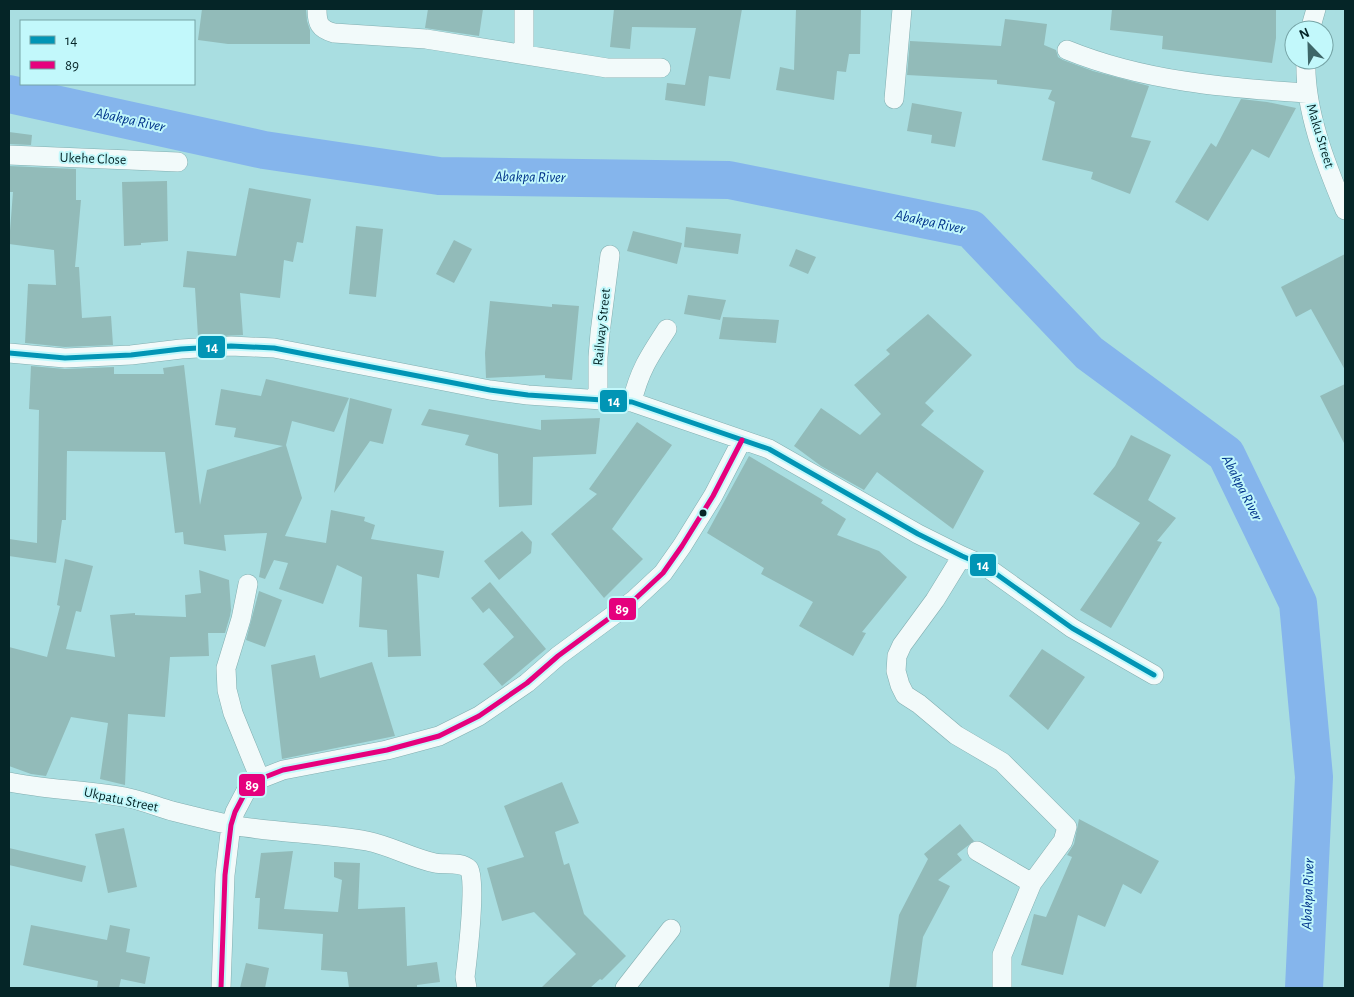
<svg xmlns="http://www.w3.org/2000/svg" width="1354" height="997" viewBox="0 0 1354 997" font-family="'Alegreya Sans',sans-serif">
	<rect width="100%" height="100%" fill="#a9dee1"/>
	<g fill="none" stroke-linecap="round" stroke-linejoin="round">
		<path stroke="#85b5ec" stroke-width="38" d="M9,94L264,150L439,176L729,180L971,229L1089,353L1226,454L1298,603L1314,777L1304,988"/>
	</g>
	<path fill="#92bbb9" d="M202,9H306L307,21L310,30V44H228L198,40Z
		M428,9H483L479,36L425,28Z
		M614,9H742L730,79L709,76L705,106L665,100L667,83L685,85L696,28L632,27L630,49L610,47Z
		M796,9H861L860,54H849L846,72L837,71L834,100L776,90L780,67L794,70Z
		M1112,9H1276V38L1272,63L1162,49L1163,36L1110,30Z
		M1005,19L1047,24L1044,45L1056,50L1058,57L1063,60L1093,71L1149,86L1131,137L1151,141L1130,194L1091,179L1093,172L1042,160L1055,102L1048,99L1052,90L997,84V80L907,75L910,41L1001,46Z
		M1241,99L1267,102L1296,108L1269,158L1252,149L1208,221L1175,202L1211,143L1216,147Z
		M912,103L962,112L955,147L931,143L932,135L907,131Z
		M9,132L32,135L31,145L9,144Z
		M9,166L76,169V200H81L75,267H79L82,318L111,316L113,345L65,347L25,343L28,284L56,285L54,250L9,244L13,192H9Z
		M167,181L168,241L141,243V245L124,246L122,182Z
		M249,188L311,199L303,243L297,242L293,262L284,260L280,298L240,293L243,335L198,337L195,288L183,287L187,251L236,256Z
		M356,226L383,229L376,297L349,294Z
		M686,227L741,234L738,254L684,247Z
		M633,231L682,243L677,264L627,251Z
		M454,240L472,249L454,283L436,274Z
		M796,249L816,257L808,274L789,266Z
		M1345,254V370L1311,309L1296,317L1281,287Z
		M688,295L726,300L720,320L684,314Z
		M490,301L552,307V304L579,306L572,380L545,378V375L486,378L485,353Z
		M928,314L972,355L925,403L934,411L921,425L984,471L953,529L877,472L864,490L821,466L794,446L821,408L860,435L881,414L854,385L890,354L886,350Z
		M723,317L779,320L776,343L719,339Z
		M184,365L200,505L207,470L283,446L234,437L236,428L215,425L221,389L261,396L266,379L349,398L334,432L292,421L286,445L302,498L285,536L326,543L331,510L365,517L364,521L375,525L371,539L444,551L439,578L417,574L421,656L388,657L387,630L359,627L362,577L337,565L323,604L279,589L288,563L274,560L265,579L259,577L267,533L224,535L226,551L184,544L183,532L175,533L165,452L67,451L66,520H62L56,563L9,556V539L37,543L39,410L29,409L31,366L65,369L114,367V374H164L163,368Z
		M1345,384V445L1320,396Z
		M350,398L392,409L383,444L370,441L334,493Z
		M429,409L541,430V420L600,418L596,454L533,457L532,505L499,507L498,454L465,445L469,435L421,425Z
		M637,422L672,445L612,529L643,559L604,598L551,534L597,494L589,489Z
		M1131,435L1171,455L1148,500L1176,518L1157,541L1162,542L1111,628L1080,610L1140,523L1093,494L1115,466Z
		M749,456L823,500L821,503L846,519L837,535L879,551L907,577L862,632L866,633L853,656L799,626L813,602L761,574L764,568L707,533Z
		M522,531L532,542L531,553L499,580L484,561Z
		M65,559L93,566L81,612L76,611L66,649L115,657L110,615L135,613V615L186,617L185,595L201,593L199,570L229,580L231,610L230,616L225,633H208L209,656L170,657L165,717L128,714L125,785L100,779L108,723L71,717L46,776L31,774L9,766V647L47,657L60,606L57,605Z
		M490,582L546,649L502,686L483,664L514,637L489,608L483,613L471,598Z
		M259,591L282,600L265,647L246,640Z
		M1042,649L1085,677L1048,730L1009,696Z
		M315,655L320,678L372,662L395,736L282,759L271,665Z
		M562,782L579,823L555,832L564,865L569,863L584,914L626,956L602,980L600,979L590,988H541L576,954L534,912L502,921L487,868L524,857L504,806Z
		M1079,819L1159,861L1141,894L1123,884L1105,927L1078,915L1063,975L1021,965L1034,914L1046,917L1072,857L1067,855L1074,844Z
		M960,824L974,841L957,854L962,860L938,880L950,886L923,937L916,988H889L899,915L928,859L924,854Z
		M124,828L137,887L108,893L95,834Z
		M9,848L86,866L82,882L9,865Z
		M293,851L284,909L338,912L342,880L334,877V862L360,863L358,909L405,907L407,966L437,962L440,982L417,985V988H349L347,972L321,970L323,934L258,929L260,898H255L261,853Z
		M31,925L107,940L110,925L130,929L126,952L150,957L145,984L121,979L119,988H97L98,981L23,965Z
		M246,963L269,968L265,988H240Z"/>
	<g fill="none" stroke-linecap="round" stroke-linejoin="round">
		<g stroke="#82aeb0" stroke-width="20">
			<path id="minor" d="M317,9C317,23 319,29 334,33L426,39L607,68H661
				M524,9V54
				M1310,30L1316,9
				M1067,50C1143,81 1226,88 1307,93
				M1306,60C1304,109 1326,165 1345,210
				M894,99L902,9
				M9,155L178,162
				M9,353L65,358L131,355L181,349L231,346L274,348L490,390L528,395L632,402L769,449L918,534L962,556L985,566L1072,628L1154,675
				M598,400V357L600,333L610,255
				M632,402C639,371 650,355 667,329
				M962,556L935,600L902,645L897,656L896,671L900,685L905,695L919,704L956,735L1002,762L1067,827L1063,841L1032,883L1002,955V988
				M248,584L241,619L226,668L227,690L233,713L260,779
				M9,782C48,790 89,790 129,798C143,801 158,807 172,811C192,816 212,821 231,825C276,833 322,833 367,841C391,846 412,858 435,863C445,865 461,861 469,869C477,877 467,961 465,977L467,988
				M977,851L1032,883
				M221,988L225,875L231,825L235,812L247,789L260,779L283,770L387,750L439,736L479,716L527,683L558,656L634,600L663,573L682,546L713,496L742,440
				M625,988L671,929"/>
		</g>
		<use href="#minor" stroke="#f2fafa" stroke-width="19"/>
		<g stroke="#c2f8fb" stroke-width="9">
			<path id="bus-1" d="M9,353L65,358L131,355L181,349L231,346L274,348L490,390L528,395L632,402L769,449L918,534L962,556L985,566L1072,628L1154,675"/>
		</g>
		<g stroke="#c2f8fb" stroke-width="9">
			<path id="bus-2" d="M221,988L225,875L231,825L235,812L247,789L260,779L283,770L387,750L439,736L479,716L527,683L558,656L634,600L663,573L682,546L713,496L742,440"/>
		</g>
		<use href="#bus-1" stroke="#0195b5" stroke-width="5"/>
		<use href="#bus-2" stroke="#e5007d" stroke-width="5"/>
	</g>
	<circle fill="#052527" stroke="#c2f8fb" stroke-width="2" cx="703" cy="513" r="4.5"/>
	<g text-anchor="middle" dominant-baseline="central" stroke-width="4" stroke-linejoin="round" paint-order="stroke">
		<g font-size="14" fill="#052527" stroke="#c2f8fb">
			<text transform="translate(1320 136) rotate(73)">Maku Street</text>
			<text transform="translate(93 159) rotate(2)">Ukehe Close</text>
			<text transform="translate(602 327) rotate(-84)">Railway Street</text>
			<text transform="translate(121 800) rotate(12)">Ukpatu Street</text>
		</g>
		<g font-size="15" font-style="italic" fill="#00338b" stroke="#c2f8fb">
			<text transform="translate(130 120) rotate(12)">Abakpa River</text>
			<text transform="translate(530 177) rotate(1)">Abakpa River</text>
			<text transform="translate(930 222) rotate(12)">Abakpa River</text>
			<text transform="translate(1242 488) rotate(63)">Abakpa River</text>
			<text transform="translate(1308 894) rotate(-88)">Abakpa River</text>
		</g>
	</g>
	<g stroke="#c2f8fb" stroke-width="2">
		<rect x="197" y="335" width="29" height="24" rx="5" fill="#0195b5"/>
		<rect x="599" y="389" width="29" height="24" rx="5" fill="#0195b5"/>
		<rect x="969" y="553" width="28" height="24" rx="5" fill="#0195b5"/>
		<rect x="608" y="597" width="29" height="24" rx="5" fill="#e5007d"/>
		<rect x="238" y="773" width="28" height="24" rx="5" fill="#e5007d"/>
	</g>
	<g font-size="14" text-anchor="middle" font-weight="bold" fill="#fff">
		<text x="212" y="352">14</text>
		<text x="614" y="406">14</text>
		<text x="983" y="570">14</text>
		<text x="622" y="614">89</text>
		<text x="252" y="790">89</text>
	</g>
	<rect width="1354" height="997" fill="none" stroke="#052527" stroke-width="20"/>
	<rect x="20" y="20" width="175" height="65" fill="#c2f8fb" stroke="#76a4a6"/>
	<rect x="30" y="36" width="25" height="8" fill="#0195b5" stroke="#76a4a6"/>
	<text x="65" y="45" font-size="15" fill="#052527">14</text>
	<rect x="30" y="61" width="25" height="8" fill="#e5007d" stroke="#76a4a6"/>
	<text x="65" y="70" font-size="15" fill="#052527">89</text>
	<g transform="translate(1309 45) rotate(337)"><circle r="24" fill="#c2f8fb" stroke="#76a4a6"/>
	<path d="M0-4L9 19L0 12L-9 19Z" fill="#3e6668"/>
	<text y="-8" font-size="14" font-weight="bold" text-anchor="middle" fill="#052527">N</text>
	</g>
</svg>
